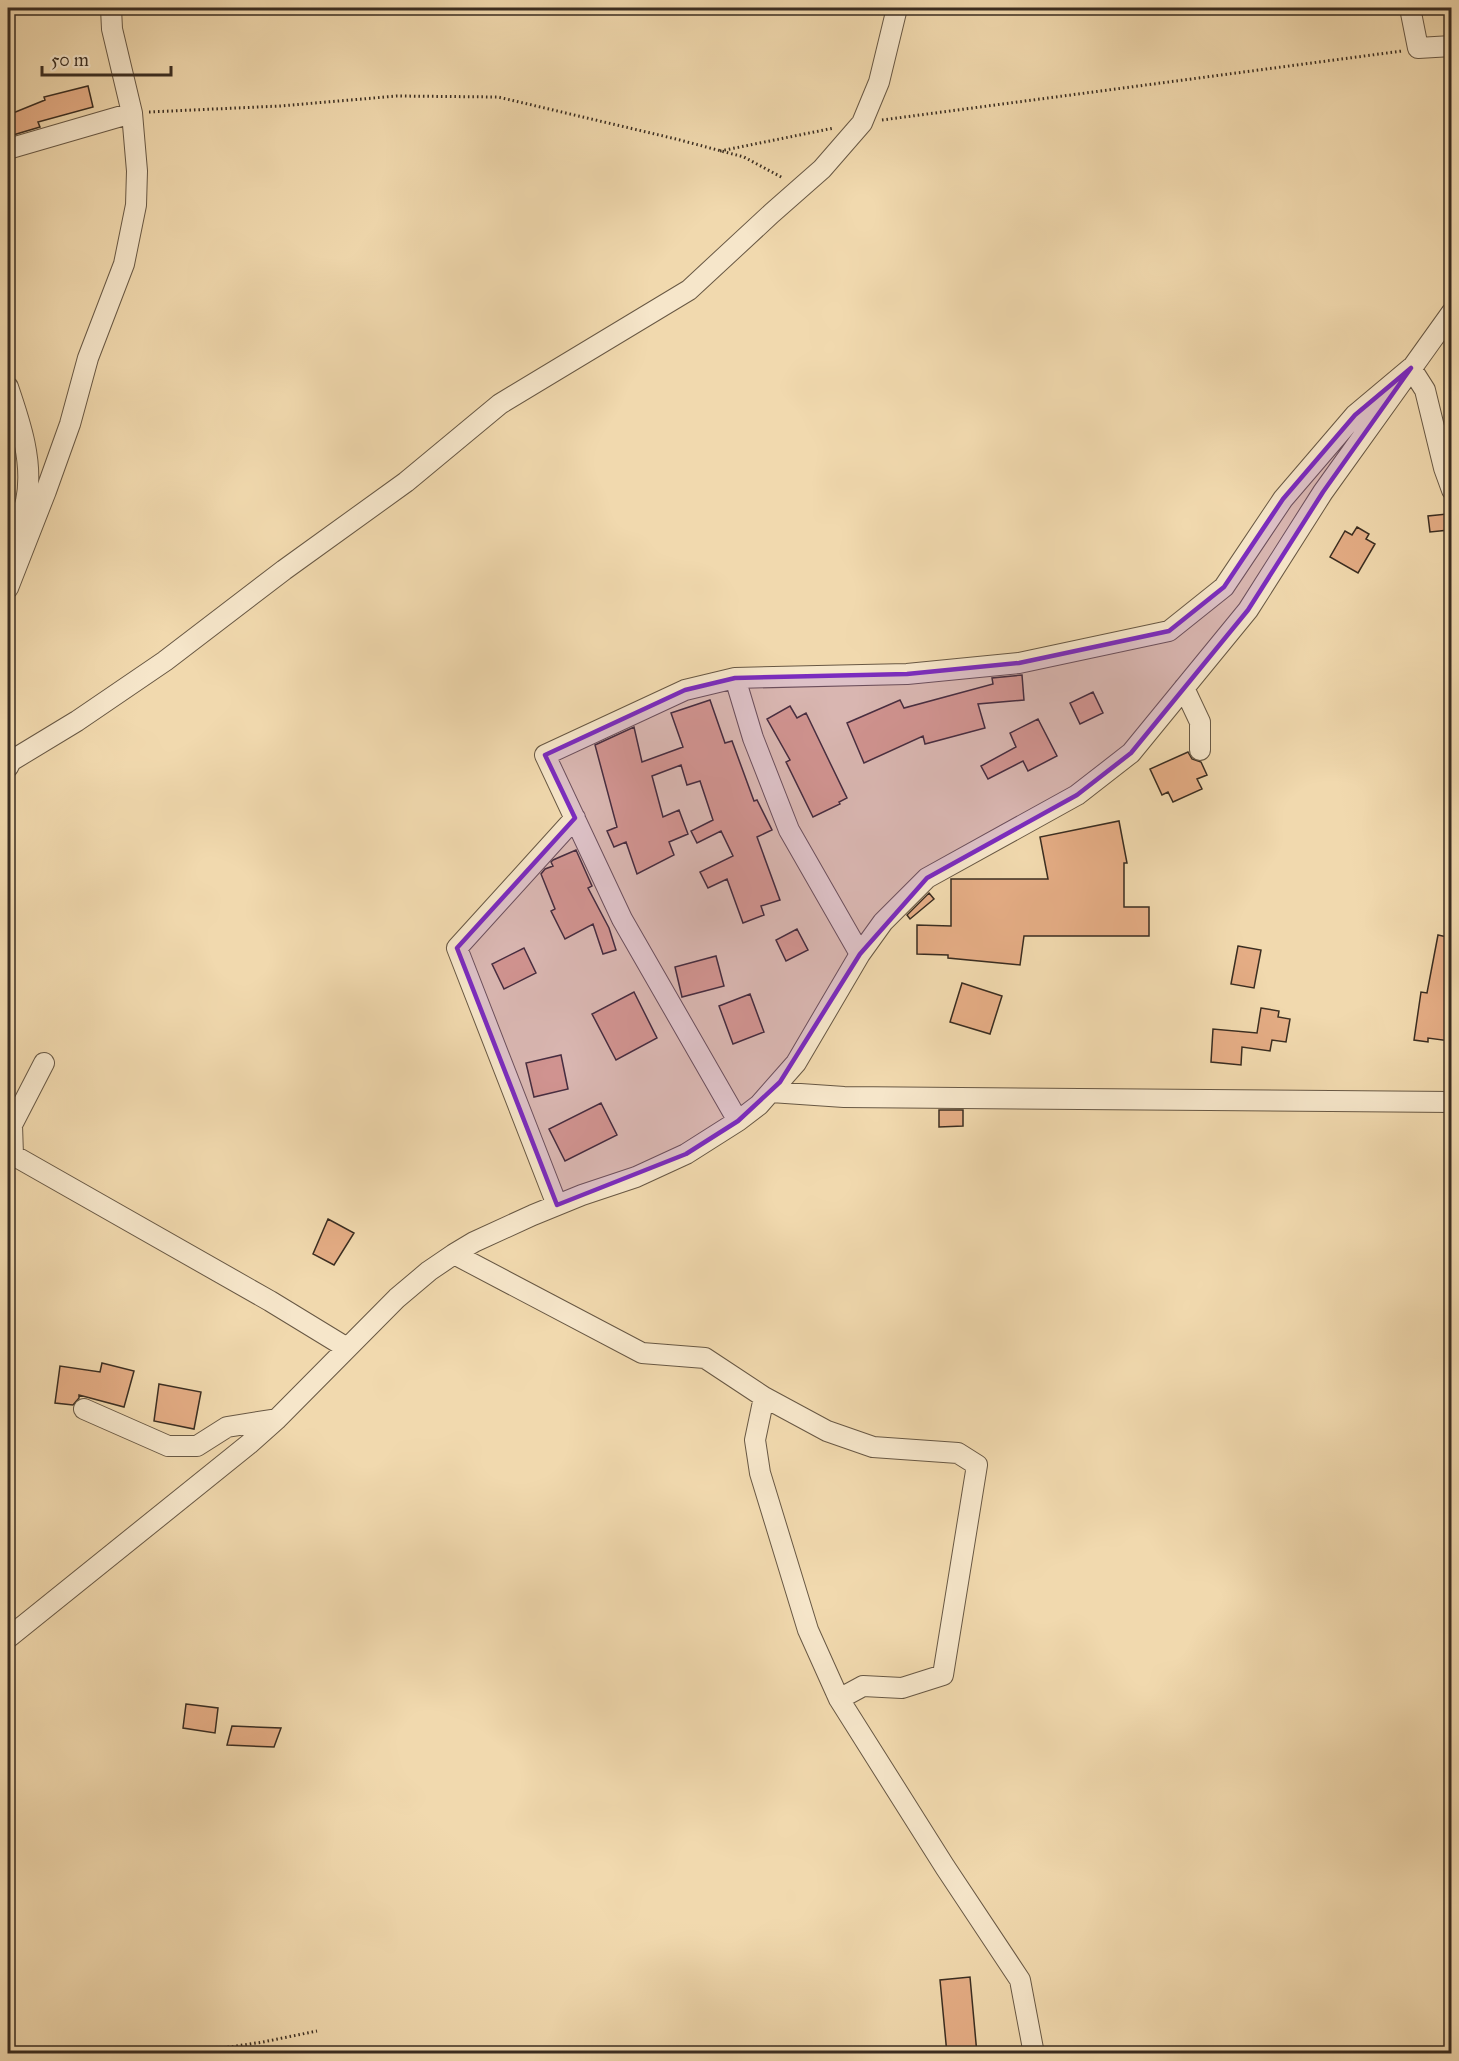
<svg xmlns="http://www.w3.org/2000/svg" width="1459" height="2061" viewBox="0 0 1459 2061" font-family="'IM FELL Great Primer',serif">
<style>
.building{fill:#e5ad85;stroke:#3a2d21;stroke-width:1.5}
.lines{fill:none;stroke-linecap:round;stroke-linejoin:round}
.minor-casing{stroke:#685844;stroke-width:22}
.path{stroke:#3a2d21;stroke-width:3;stroke-dasharray:1.5 3;stroke-linecap:butt}
.minor{stroke:#f6e6ca;stroke-width:20}
.marked{fill:#7b2cbf;fill-opacity:0.2;stroke:#7b2cbf;stroke-width:4.5;stroke-linejoin:round}
</style>
<rect width="100%" height="100%" fill="#f1d9ae"/>
<filter id="stains"><feTurbulence type="fractalNoise" baseFrequency=".00333" numOctaves="4"/><feColorMatrix values="0 0 0 0 .2 0 0 0 0 .09 0 0 0 0 .02 0 0 0 .5 -.17"/></filter>
<radialGradient id="worn" r=".72"><stop offset=".6" stop-color="#630" stop-opacity="0"/><stop offset="1" stop-color="#630" stop-opacity=".3"/></radialGradient>
<path class="building" d="M88,86l5,21 -55,15 2,5 -27,8 -5,-13v-7l37,-15 -1,-3z
M1447,514l2,16 -19,2 -2,-16z
M1357,527l12,7 -3,5 9,5 -17,29 -28,-16 15,-26 7,4z
M1022,675l2,25 -46,4 7,24 -60,16 -2,-8 -59,27 -17,-40 53,-23 4,8 89,-24 -1,-6z
M1093,692l10,21 -23,11 -10,-21z
M710,700l15,43 7,-2 22,60 3,-1 15,30 -15,7 23,63 -19,6 3,9 -21,8 -16,-44 -19,9 -8,-16 33,-16 -12,-25 -24,12 -6,-12 22,-11 -13,-39 -13,4 -6,-20 -29,11 11,41 16,-7 9,24 -19,8 5,13 -37,19 -11,-32 -12,5 -7,-16 10,-4 -22,-82 39,-18 8,35 41,-15 -12,-34z
M790,706l7,12 9,-5 41,85 -8,4 1,2 -27,13 -27,-55 4,-2 -23,-41z
M1038,719l19,37 -29,15 -5,-10 -35,18 -7,-13 35,-19 -6,-14z
M1188,752l4,7 9,3 6,13 -10,4 5,10 -29,13 -5,-10 -6,3 -12,-26z
M1119,821l8,42h-3v44h25v29h-125l-4,29 -72,-7v-3l-31,-1v-29l34,1v-47h97l-8,-42z
M576,850l16,36 -4,2 21,40 7,22 -13,4 -10,-30 -28,15 -14,-28 4,-2 -14,-35 4,-5 8,-3 -2,-4 2,-2z
M929,893l5,6 -24,20 -3,-4z
M797,929l11,21 -22,11 -10,-21z
M1438,935l14,3 -2,103 -22,-3v4l-14,-2 7,-48 6,1z
M1238,946l23,4 -7,38 -23,-4z
M524,948l12,25 -32,16 -12,-25z
M716,956l8,30 -42,11 -7,-30z
M962,983l40,13 -12,38 -40,-12z
M634,992l23,46 -41,22 -24,-46z
M750,994l14,38 -31,12 -14,-38z
M1261,1008l18,3 -1,6 12,2 -4,23 -14,-2 -2,11 -28,-4 -1,18 -30,-3 2,-33 44,4z
M561,1055l7,34 -34,8 -8,-34z
M601,1103l16,32 -52,26 -16,-32z
M939,1110h24v16l-24,1z
M328,1219l26,14 -20,32 -21,-11z
M102,1363l32,8 -10,36 -45,-12v3l-6,7 -18,-2 5,-37 40,6z
M159,1384l42,8 -7,37 -40,-8z
M186,1704l32,4 -3,25 -32,-5z
M232,1726l49,2 -7,19 -47,-2z
M970,1977l7,77h-30l-7,-74z"/>
<g class="lines">
<g class="minor-casing">
<path id="minor" d="M1410,8l8,40 34,-2
M8,149l124,-36
M8,387c12,35 26,76 18,114 -3,14 -13,29 -18,43
M8,588l38,-97 24,-67 18,-66 36,-94 12,-59 1,-34 -5,-58 -20,-84 -1,-21
M735,678l18,60 36,92 71,124
M1184,688l16,34v28
M8,767l3,-6 66,-40 88,-60 119,-91 122,-88 94,-78 189,-114 83,-77 50,-44 40,-46 17,-41 18,-74
M44,1063l-32,62 1,30 257,146 77,47
M771,1092l73,5 608,5
M738,1121l-116,-202 -77,-164 140,-65 50,-12 172,-4 112,-11 150,-32 55,-44 59,-88 72,-84 56,-47 14,22 19,78 8,22
M557,1205l-100,-257 118,-130
M454,1254l188,99 63,5 59,39 -9,43 5,33 48,157 31,69 106,168 75,113 14,74
M764,1397l63,34 46,16 85,6 19,12 -34,210 -41,13 -39,-2 -24,13
M84,1409l84,37h29l30,-19 50,-8
M8,1638l241,-194 28,-25 120,-121 32,-27 25,-17 20,-12 59,-27 49,-20 54,-18 50,-23 52,-33 21,-16 37,-42 64,-109 23,-32 44,-44 150,-83 54,-42 117,-143 75,-118 129,-180"/>
</g>
<path class="path" d="M149,112l131,-6 117,-10 101,1 178,42 68,18 39,21
M882,120l520,-69
M720,151l114,-23
M183,2054l80,-12 54,-11"/>
<use href="#minor" class="minor"/>
</g>
<path class="marked" d="M1411,368l-88,124 -75,118 -117,143 -54,42 -150,83 -67,76 -80,128 -42,39 -52,33 -129,51 -100,-257 118,-130 -30,-63 140,-65 50,-12 172,-4 112,-11 150,-32 55,-44 59,-88 72,-84z"/>
<rect width="1459" height="2061" fill="none" stroke="#f1d9ae" stroke-width="30"/>
<rect x="9" y="9" width="1441" height="2043" fill="none" stroke="#3a2d21" stroke-width="3"/>
<rect x="15" y="15" width="1429" height="2031" fill="none" stroke="#3a2d21" stroke-width="1.5"/>
<path d="M42 66v9h129v-9" fill="none" stroke="#3a2d21" stroke-width="3"/>
<text x="51" y="66" font-size="18" fill="#3a2d21" stroke="#f6e6ca" stroke-width="4.5" paint-order="stroke">50 m</text>
<rect width="100%" height="100%" filter="url(#stains)"/>
<rect width="100%" height="100%" fill="url(#worn)"/>
</svg>
